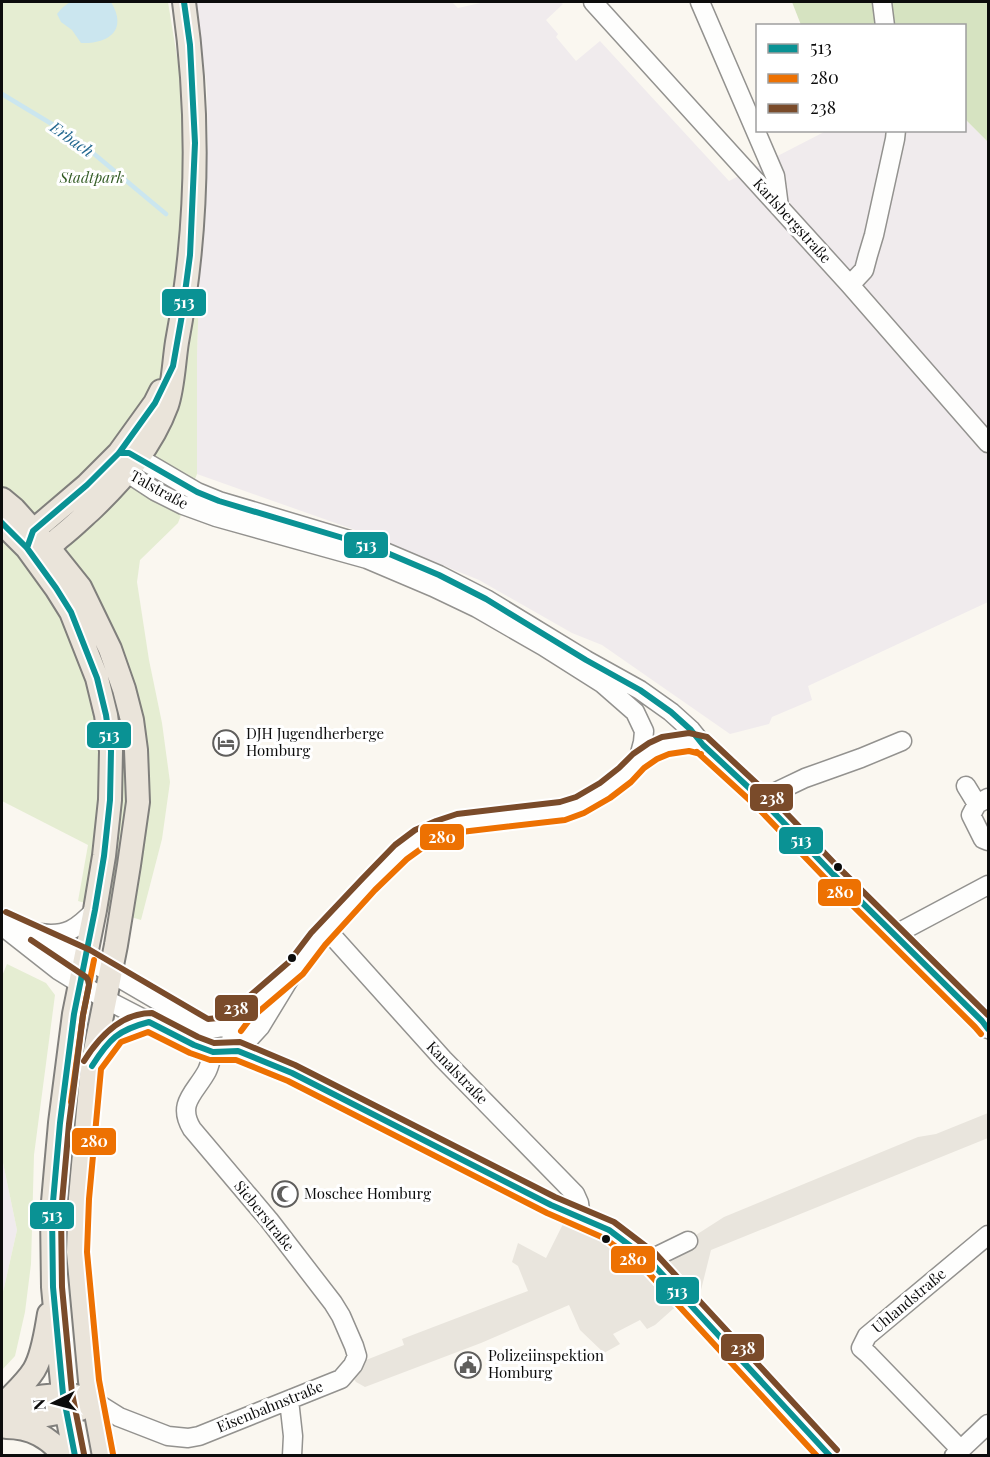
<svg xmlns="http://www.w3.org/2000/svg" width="990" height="1457" viewBox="0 0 990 1457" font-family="'Playfair Display',serif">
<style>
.industrial{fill:#f0ebed}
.green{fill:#e5edd2}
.forest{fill:#d6e3c1}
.plaza{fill:#e9e5dd}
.water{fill:#cbe6ef}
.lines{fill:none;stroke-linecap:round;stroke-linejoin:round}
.stream{stroke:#cbe6ef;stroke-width:4.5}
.minor-casing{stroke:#93928f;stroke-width:21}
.major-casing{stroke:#807f7c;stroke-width:26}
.minor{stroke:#fefefd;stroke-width:18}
.major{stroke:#eae4da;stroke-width:22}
.bus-1-casing{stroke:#fff;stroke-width:10}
.bus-2-casing{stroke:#fff;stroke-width:10}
.bus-3-casing{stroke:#fff;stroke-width:10}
.bus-1{stroke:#0a9294;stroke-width:6}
.bus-2{stroke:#ed7102;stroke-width:6}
.bus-3{stroke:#7a4b2a;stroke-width:6}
.bus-dot{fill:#0c0c0c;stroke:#fff;stroke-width:2}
.labels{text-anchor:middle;stroke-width:6;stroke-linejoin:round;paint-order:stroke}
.park-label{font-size:15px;font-style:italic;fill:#335c24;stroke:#fff}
.street-label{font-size:15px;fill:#0c0c0c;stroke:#fff}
.poi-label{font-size:15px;fill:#0c0c0c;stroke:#fff;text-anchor:start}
.water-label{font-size:16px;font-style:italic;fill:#236890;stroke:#fff}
.line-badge{stroke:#fff;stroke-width:2}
.badge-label{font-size:16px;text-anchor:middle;font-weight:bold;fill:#fff}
</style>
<rect width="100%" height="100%" fill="#faf7f0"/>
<path class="industrial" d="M195,2h257l6,6 27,-6h75l3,2 -17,16 12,14 -2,3 20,24 24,-20 129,140 97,-50 138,-1 1,-11 23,23v460l-180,84 4,14 -40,17 -3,7 -39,10 -128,-89 -30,-12 -93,-53 -121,-49 -161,-57v-119l3,-94 8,-116 -1,-58z
M2,1158l15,72 -13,58 -2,6z"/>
<path class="green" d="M2,2h166l13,79 3,66 -5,101 21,13 -3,94v119l-19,49 -38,37 -3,22 12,78 13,63 8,59 -8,57 -21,81 -63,-19 10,-56 -86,-44z
M7,964l39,19 9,12 -21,160 -3,109 -6,48 -10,44 -13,14v-76l2,-6 13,-58 -15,-72v-182z"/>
<path class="forest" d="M792,2h196v140l-23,-23 -1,-93 -163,-1z"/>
<path class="plaza" d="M988,1113v25l-277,112 -12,48 -26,11 -18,16 -8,4 -7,-9 -27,14 7,10 -16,9 -24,-23 -11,-25 -88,38 -116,44 -9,-5 -5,-7 10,-13 43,-17 -2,-6 126,-48 -10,-25 -6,-4 6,-19 28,15 20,-40 37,18 43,31 78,-50 194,-80 18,-3z"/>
<path class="water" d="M70,2h41c17,28 -2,42 -30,41l-9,-13 -11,-8 -4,-8 5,-6z"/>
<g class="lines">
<path class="stream" d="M2,94l73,44 91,76"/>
<g class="minor-casing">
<path id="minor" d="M593,2l257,283 138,158
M700,2l75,174 4,31
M882,2l3,24
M850,285l14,-15 4,-15 6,-20 21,-96 1,-9
M638,761l5,-19 1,-11 -9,-19 -32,-28 -60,-38 -66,-38 -44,-21 -66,-28 -151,-42 -33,-12 -28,-14 -29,-19 -4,-8 -3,-11h10l10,5 58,34 22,9 154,46 66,28 47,24 100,61 54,30 31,22 20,18 12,15 58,54 70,73 151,149 6,8
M966,786l11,18
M988,798l-11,6 -6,11 12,24 5,2
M761,799l44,-21 56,-20 41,-17
M3,921l27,11 55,26 120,70 7,1 22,-4
M2,926l56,44 47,29 89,46 19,7 25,-1 54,22 259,132 58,25 40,30 69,76 112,120
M327,930l116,129 132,135 4,9 2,15
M39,933c27,4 38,-4 56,-23
M894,935l94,-50
M238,1051l22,-24 36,-59 22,-29 83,-87 19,-14 19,-9 20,-6 103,-12 18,-6 25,-15 20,-15 13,-14 15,-10 13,-6 23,-3 14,3
M238,1051l-7,-10 3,-16 10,-12 40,-34
M94,1062c7,-9 14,-20 23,-27 9,-7 21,-10 32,-13
M649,1260l39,-19
M289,1400l4,36 -1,20
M95,1402l24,15 49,19 20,2 11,-2 142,-57 12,-14 4,-9 -3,-10 -13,-30 -8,-13 -64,-83 -77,-91c-16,-26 4,-37 15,-58 3,-6 4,-13 6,-19
M961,1450l-93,-96 -7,-6 6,-12 121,-101
M954,1456l34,-32"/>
</g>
<g class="major-casing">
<path id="major" d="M2,499l12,10 34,38 32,40 30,62 14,40 8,31 4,30 2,52 -9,63 -13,80 -24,121 -12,132 -2,54 12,129 14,75
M2,523l25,25 29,40 15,24 26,66 9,37 5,36 -1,49 -6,56 -9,54 -21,104 -14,109 -8,90 1,74 8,86 2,21 12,62
M29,544l4,-13 54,-46 32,-32 36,-50 6,-12
M35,549c4,-1 9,0 13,-2 4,-2 8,-6 11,-9 12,-9 23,-20 34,-30 31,-30 59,-62 74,-103 6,-17 7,-44 10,-63 21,-112 23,-227 7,-340
M2,1406c10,-11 24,-23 32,-36 9,-15 12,-39 15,-56
M2,1406c24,-6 49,-14 74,-10
M2,1423l78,-14
M6,1427c25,0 43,10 58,29"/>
</g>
<use href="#minor" class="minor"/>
<use href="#major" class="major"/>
<g class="bus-1-casing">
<path id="bus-1" d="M119,453h10l68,39 22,9 154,46 66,28 47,24 100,61 54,30 31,22 20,18 12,15 58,54 70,73 151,149 6,8
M2,523l25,25 29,40 15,24 26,66 9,37 5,36 -1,49 -6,56 -9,54 -21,104 -14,109 -8,90 1,74 8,86 2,21 12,62
M27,548l6,-17 54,-46 32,-32 36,-50 18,-37 9,-51 8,-60 5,-112 -5,-98 -6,-43
M92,1066c17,-27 26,-36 57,-44l45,23 19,7 25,-1 54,22 259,132 58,25 40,30 181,196"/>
</g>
<g class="bus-2-casing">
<path id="bus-2" d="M697,752l58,53 70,73 150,149 6,7
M241,1031l9,-12 53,-45 22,-29 50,-55 32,-31 18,-13 17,-9 19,-5 104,-12 19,-7 26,-15 21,-16 13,-14 13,-9 12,-5 20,-3 12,3
M71,1102l12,-87 11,-55
M113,1454l-14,-74 -12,-128 2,-53 12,-130 20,-27 27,-10 42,21 20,7h26l52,21 259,132 57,25 39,29 174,189"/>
</g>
<g class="bus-3-casing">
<path id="bus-3" d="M6,912l84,38 118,69 21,-2 9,-11 51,-44 22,-29 52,-55 32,-33 20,-15 21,-9 21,-7 103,-12 16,-5 24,-14 19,-15 14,-14 16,-11 13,-6 27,-4 18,4 60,56 70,73 151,149
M31,940l55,37 2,3 1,5 -6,30 -14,109 -8,89 1,74 8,85 2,21 12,61
M84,1061c15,-24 37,-48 68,-48l46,24 16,6 26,-1 55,23 260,132 59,25 42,32 181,196"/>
</g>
<use href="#bus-1" class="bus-1"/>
<use href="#bus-2" class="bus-2"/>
<use href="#bus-3" class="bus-3"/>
</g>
<defs>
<g id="hotel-ring" transform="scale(1.35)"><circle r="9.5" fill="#fff" stroke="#5f5e5c" stroke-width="1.5"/><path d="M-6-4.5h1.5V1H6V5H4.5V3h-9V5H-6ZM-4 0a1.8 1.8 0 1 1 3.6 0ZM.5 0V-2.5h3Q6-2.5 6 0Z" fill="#5f5e5c"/></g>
<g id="mosque-ring" transform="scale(1.35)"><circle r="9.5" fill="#fff" stroke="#5f5e5c" stroke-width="1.5"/><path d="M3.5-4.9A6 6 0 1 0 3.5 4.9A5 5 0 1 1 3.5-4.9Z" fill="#5f5e5c"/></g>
<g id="civic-ring" transform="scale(1.35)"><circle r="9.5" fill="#fff" stroke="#5f5e5c" stroke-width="1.5"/><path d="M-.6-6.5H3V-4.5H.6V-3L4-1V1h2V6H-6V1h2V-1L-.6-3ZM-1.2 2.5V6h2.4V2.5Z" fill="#5f5e5c"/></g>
</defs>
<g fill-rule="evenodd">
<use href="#hotel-ring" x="226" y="743"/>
<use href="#mosque-ring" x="285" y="1194"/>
<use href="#civic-ring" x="468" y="1365"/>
</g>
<g class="bus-dot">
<circle cx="838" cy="867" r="5"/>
<circle cx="292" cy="958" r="5"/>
<circle cx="606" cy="1239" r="5"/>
</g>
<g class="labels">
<g class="park-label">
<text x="92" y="183">Stadtpark</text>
</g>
<g class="street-label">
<text transform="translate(792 221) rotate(48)" y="5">Karlsbergstraße</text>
<text transform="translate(159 490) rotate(29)" y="5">Talstraße</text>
<text transform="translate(457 1073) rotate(46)" y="5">Kanalstraße</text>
<text transform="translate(264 1216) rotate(51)" y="5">Sieberstraße</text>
<text transform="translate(909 1301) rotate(-40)" y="5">Uhlandstraße</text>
<text transform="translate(270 1407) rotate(-22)" y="5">Eisenbahnstraße</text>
</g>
<g class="poi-label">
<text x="246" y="739">DJH Jugendherberge<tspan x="246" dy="17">Homburg</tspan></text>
<text x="304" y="1199">Moschee Homburg</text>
<text x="488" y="1361">Polizeiinspektion<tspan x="488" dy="17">Homburg</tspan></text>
</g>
<g class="water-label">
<text transform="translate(72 139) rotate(35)" y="6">Erbach</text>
</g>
</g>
<g class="line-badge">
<rect x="161" y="288" width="46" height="29" rx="6" fill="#0a9294"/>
<rect x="343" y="531" width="46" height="28" rx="6" fill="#0a9294"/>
<rect x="86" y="721" width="46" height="28" rx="6" fill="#0a9294"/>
<rect x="749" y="783" width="45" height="29" rx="6" fill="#7a4b2a"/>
<rect x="419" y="823" width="46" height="28" rx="6" fill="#ed7102"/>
<rect x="778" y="826" width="46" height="29" rx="6" fill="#0a9294"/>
<rect x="817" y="878" width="45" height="29" rx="6" fill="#ed7102"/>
<rect x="214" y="994" width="45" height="28" rx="6" fill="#7a4b2a"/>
<rect x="71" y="1127" width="46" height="29" rx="6" fill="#ed7102"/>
<rect x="29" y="1201" width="46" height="29" rx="6" fill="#0a9294"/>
<rect x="610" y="1245" width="46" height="29" rx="6" fill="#ed7102"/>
<rect x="655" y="1276" width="45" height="29" rx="6" fill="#0a9294"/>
<rect x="720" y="1333" width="45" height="29" rx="6" fill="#7a4b2a"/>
</g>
<g class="badge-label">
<text x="184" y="308">513</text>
<text x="366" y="551">513</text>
<text x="109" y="741">513</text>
<text x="772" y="804">238</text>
<text x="442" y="843">280</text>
<text x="801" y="846">513</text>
<text x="840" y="898">280</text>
<text x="236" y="1014">238</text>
<text x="94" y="1147">280</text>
<text x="52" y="1221">513</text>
<text x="633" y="1265">280</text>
<text x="677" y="1297">513</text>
<text x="743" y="1354">238</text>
</g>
<rect width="990" height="1457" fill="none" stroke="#0c0c0c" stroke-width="6"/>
<rect x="756" y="24" width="210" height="108" fill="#ffffff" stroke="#9e9e9e" stroke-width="1.5"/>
<rect x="768" y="44" width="30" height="9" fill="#0a9294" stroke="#9e9e9e" stroke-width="1.5"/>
<text x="810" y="54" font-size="18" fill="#0c0c0c">513</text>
<rect x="768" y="74" width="30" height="9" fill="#ed7102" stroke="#9e9e9e" stroke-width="1.5"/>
<text x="810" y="84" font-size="18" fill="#0c0c0c">280</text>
<rect x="768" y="104" width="30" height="9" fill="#7a4b2a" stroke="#9e9e9e" stroke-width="1.5"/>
<text x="810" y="114" font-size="18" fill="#0c0c0c">238</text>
<g transform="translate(54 1403) rotate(264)" stroke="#ffffff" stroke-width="4.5" paint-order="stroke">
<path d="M0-4.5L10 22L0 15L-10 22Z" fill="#0c0c0c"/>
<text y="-9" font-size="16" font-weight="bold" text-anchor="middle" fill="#0c0c0c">N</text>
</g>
</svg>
